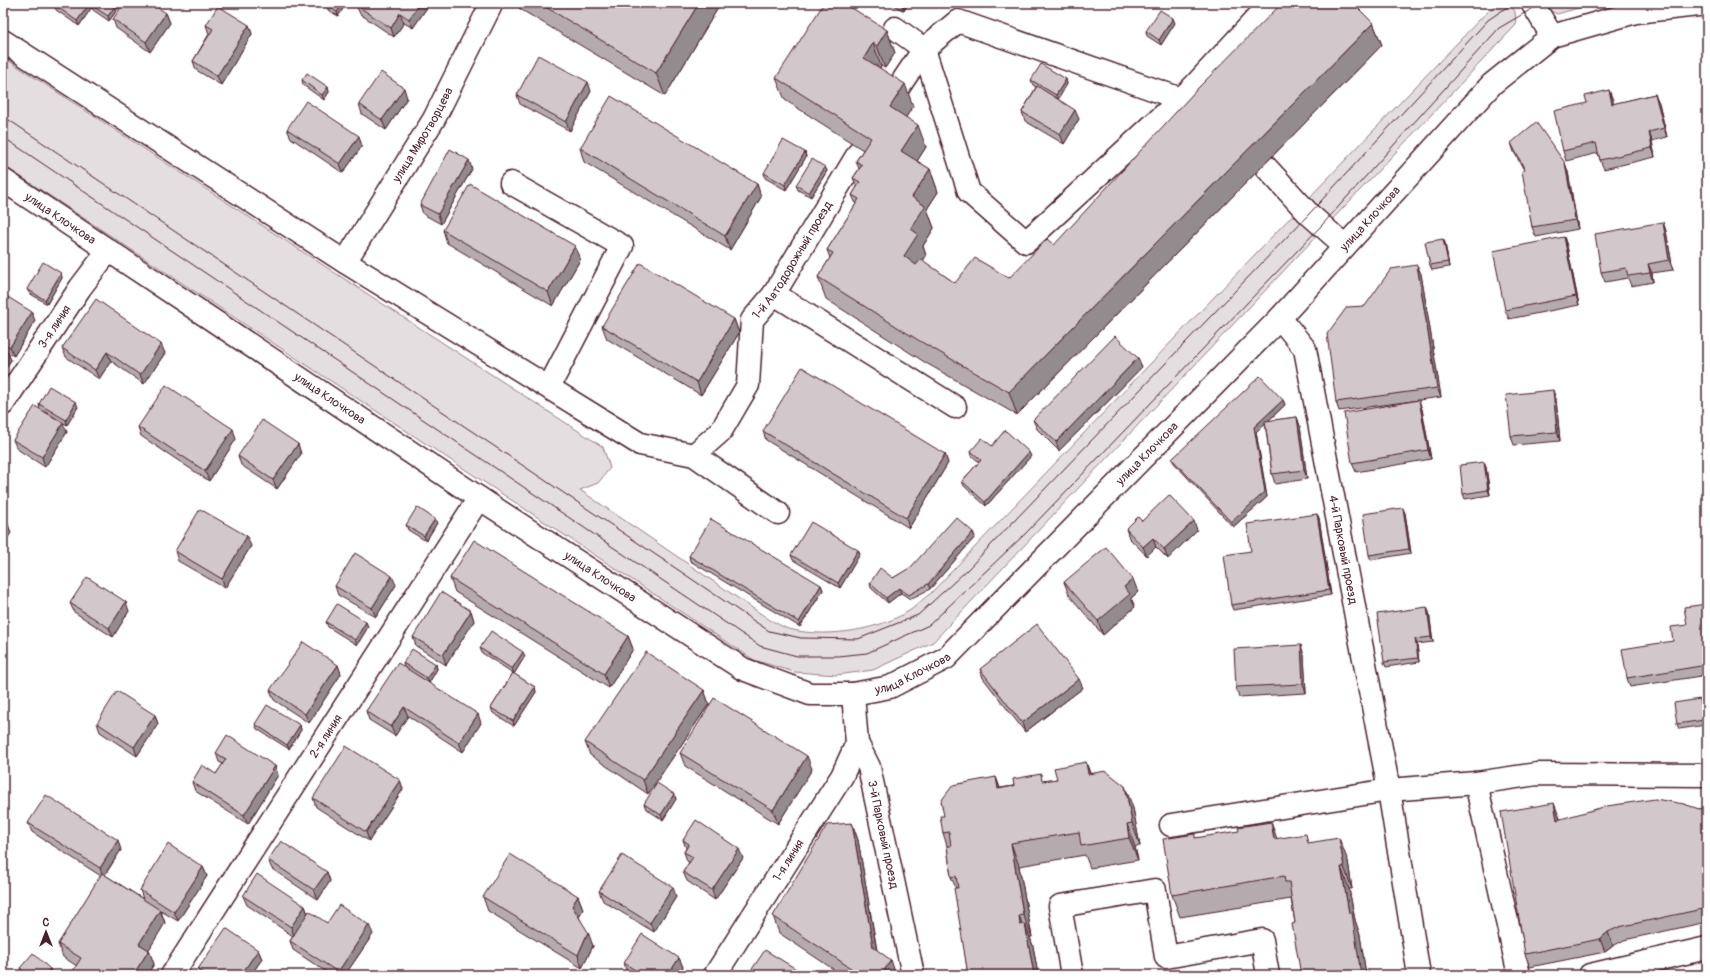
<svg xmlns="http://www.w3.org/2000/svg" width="1710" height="978" viewBox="0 0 1710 978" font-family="Pangolin,sans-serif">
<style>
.green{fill:#e5dee0;stroke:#987e86}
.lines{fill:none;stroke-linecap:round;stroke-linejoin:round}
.minor-casing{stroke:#4a1f2b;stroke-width:25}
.minor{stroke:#fff;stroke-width:22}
.tram{stroke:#4a1f2b;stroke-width:1}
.wall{fill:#b5abaf;stroke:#4a1f2b}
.shaded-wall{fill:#938b8e;stroke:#4a1f2b}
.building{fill:#d2c7cb;stroke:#4a1f2b}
.labels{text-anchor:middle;stroke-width:3.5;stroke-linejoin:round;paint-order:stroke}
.street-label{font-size:12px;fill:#4a1f2b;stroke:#fff}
</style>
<rect width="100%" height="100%" fill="#fff"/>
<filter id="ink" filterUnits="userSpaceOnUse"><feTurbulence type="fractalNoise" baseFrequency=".025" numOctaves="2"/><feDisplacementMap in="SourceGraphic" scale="8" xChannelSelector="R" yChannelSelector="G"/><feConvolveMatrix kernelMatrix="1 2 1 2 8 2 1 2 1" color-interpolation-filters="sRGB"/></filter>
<g filter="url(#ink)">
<path class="green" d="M1498,3h10l7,8 1,14 -583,617 -60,28 -36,5 -43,-3 -40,-12 -751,-495v-108l600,390 7,21 -12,15 -18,7 190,130c7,3 15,9 23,10 35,8 89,0 119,-21 6,-5 12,-11 19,-16l552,-577z
M1545,3h51l-39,11 -10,-5z"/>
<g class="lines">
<g class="minor-casing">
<g id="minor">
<path d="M1532,3l20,33"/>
<path d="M3,41l342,221 295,182 54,11 84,58"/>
<path d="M894,94l30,-45 -29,-21"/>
<path d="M1207,109l-26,-10 -223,-78 -34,28 45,143 57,50 155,-143 14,-14 76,-82"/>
<path d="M1264,165l45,49 36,32"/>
<path id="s1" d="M3,180l476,318 264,171 67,25h43l37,-7 56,-29 334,-340 212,-234 60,-48 84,-24 71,-8"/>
<path d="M511,183l111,63 -73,141"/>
<path id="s2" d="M345,262l89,-143 58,-116"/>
<path d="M774,294l181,113"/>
<path id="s3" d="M1280,318l25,31 84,441 87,-7 61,-9 170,1"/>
<path id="s4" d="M3,404l77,-116 28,-37"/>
<path id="s5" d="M694,455l27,-24 27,-46 4,-65 22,-26 87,-145"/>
<path id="s6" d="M853,694l4,49 12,24 44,208"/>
<path d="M1476,783l43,192"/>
<path d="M1171,825l218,-35 30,185"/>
<path id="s7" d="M172,975l307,-477"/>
<path id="s8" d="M715,975l127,-199 15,-33"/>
<path d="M1072,975l-12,-69 95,-16 11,67 96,-17 6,35"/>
<path d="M1590,975l117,-27"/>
</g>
</g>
<use href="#minor" class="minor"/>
<path class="tram" d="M3,116l766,515 32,7 57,1 60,-24 49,-45 342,-356 179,-194 25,-17
M3,137l757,509 37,10h41l29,-3 62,-28 96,-91 297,-309 177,-197 36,-21 11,-4"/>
</g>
<path class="wall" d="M122,3l-13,18 -16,-11 -1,-3 -13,19 -23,-16 -1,-5z
M347,3l-9,13 -10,-6 -1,-5z
M430,3l-17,25 -9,-5 -10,14 -34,-23 -4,-9z
M518,3h203l-56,93 -145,-87z
M890,3h18l-4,8z
M166,13l4,10 -20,29 -34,-24 -3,-9z
M1175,23l-14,22 -14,-9 -1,-5z
M1373,23l9,22 -365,370 -91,-52 -100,-64 -8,-22 12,-19 -3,-8 29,-46 -4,-9 5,-8 -4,-9 6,-9 -3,-8 7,-11 -78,-50 -9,-22 111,-48 8,23 -10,15 -4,-2 -1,2 33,38 -7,11 20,30 -9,14 13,8 8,23 -11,17 7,19 -11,18 3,10 -3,5 32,22 54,-5z
M206,25h43l3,9 -31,51 -25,-15 -3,-9 16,-27z
M1066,79l1,5 -9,15 21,20 -15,25 -39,-23 -3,-9 14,-25 -3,-2 -2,-5z
M302,80l26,7 1,5 -5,8 -21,-15z
M1609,90l4,14 42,-10 4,9 8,34 -15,4 3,16 -51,12 -4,-9 -2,-7 -32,8 -3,-10 24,-48z
M591,91l-21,40 -50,-27 -3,-9z
M407,98l-21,32 -24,-16 -3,-10z
M287,129l75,17 -19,27 -52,-35z
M1511,143l54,20 3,9 10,57 -42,8 -4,-10 -8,-57 -10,-18z
M580,148l177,36 4,13 -31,53 -146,-88z
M805,152l1,5 -20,33 -21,-12 -1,-5z
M825,167l2,4 -16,26 -13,-7 -2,-5z
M472,169l-31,55 -18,-10 -3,-9z
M1663,222l3,9 7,39 -21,3 1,9 -22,4 -3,-8 -23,4 -4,-10z
M443,230l137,30 -27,46 -106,-63z
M1564,237l3,9 12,59 -70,14 -4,-9z
M1443,239l2,4 4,24 -17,3 -2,-5z
M1417,265l4,9 20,123 -102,14 -3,-9 29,-96z
M61,273l1,5 -15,26 -18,-11 -2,-4z
M3,294l32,27 -21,35 -6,-3 3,7 -8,13z
M734,319l5,14 -38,62 -94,-56 -5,-13z
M62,348l103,5 -21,31 -33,-23 -12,18 -33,-22z
M1138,358l4,9 -83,84 -22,-22 -4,-9z
M1556,399l4,42 -46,4 -3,-9z
M1283,400l2,5 -17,16 29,-4 3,9 7,53 -32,5 -3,-10 -7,-51 -9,9 11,65 -34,30 -59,-64 -2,-4z
M39,404l39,3 -11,18 -21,-13 21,20 -22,35 -28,-18 -4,-9 27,-31z
M1422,409l9,50 -75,13 -4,-9z
M138,427l98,12 -27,42 -68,-45z
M763,431l182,23 3,9 -39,65 -143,-88z
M298,444l3,10 -24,35 -36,-24 -3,-9z
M992,446l39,10 -45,50 -22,-20 -2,-5 17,-19 -7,-6 -1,-5z
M1486,467l4,28 -25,4 -2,-5z
M1405,513l6,40 -40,7 -2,-5z
M1317,514l2,4 12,77 -98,15 -2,-5 20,-54z
M435,519l2,4 -11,18 -18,-11 -2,-5z
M1126,529l71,1 -29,29 -12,-12 -9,9 -18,-18z
M973,532l2,5 -45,52 -20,10 -9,-6 -13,10 -17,-15 -1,-5 23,-5z
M251,546l-26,42 -47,-27 -3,-10z
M860,554l-20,34 -47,-28 -2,-5z
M689,556l132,29 2,5 -23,37 -110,-66z
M450,578l178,58 5,13 -24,39 -154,-96z
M1064,582l74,10 -7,6 4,9 -32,28 -34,-40z
M396,585l-20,32 -38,-22 -3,-9z
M70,603l59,8 -16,26 -39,-25z
M1707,604v71l-77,12 -3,-9 46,-37 14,-16z
M471,611l3,10 -28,44 -30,-19 -3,-9z
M1429,612l4,30 -16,2 2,18 -33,5 -2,-5z
M326,622h40l2,5 -11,18 -29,-18z
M480,648l45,8 -11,18 21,13 1,5 -22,34 -21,-13 -2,-5 22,-35 -31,-20z
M1304,655l2,38 -67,4 -3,-10z
M403,663l33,1 1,5 -8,14 52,40 -18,29 -55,-36 -13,20 -26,-16 -3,-9 38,-44z
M338,665l3,9 -32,49 -35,-23 -4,-10z
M980,669l103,19 -58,44 -42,-54z
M704,690l5,14 -61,90 -58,-39 -5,-13z
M1702,703l4,22 -27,4 -2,-5z
M155,715l3,9 -21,32 -37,-24 -3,-9z
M255,724l45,1 1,5 -12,19 -32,-20z
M216,753l59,13 3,9 -30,49 -53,-33 -3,-9 24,-8 7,-10 -4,-2z
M680,753l132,16 -34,55 -93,-58z
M1086,762l4,11 43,35 7,38 -5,1 3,13 -48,8 -5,-13 -66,11 13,71h-2l3,9 5,29h-70l-12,-87 -5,-11 -4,-31 -4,-13 1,-17 52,-39 4,11 44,-7 13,-2z
M400,780l3,9 -34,52 -53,-34 -3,-9z
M674,794l2,5 -13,21 -17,-11 -2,-5z
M1707,807v115l-83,18 -11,6 -8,6 -75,15 -5,-13 34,-138 1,3 139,-10z
M28,823l93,27 -16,25 38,24 -3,-9 63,-23 4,9 -29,45 -17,-10 4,12 -17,27 6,14 -7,11h-75l-1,-1 6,-8 -14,-9 -5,-13 43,-68 -69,-44z
M852,823l6,17 19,110 19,25h-54l-63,-42 -6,-17z
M1196,838l81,1 32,4 39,18 4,28h-3l6,31 5,15 6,40h-65l-6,-52 -4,-24 -111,18 -8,-22z
M683,840l60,18 -28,42 -28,-19 -4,-9 6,-10 -2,-1 -3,-9 2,-4z
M268,860l59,12 3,9 -12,19 -46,-31z
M599,891l77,6 -22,35 -51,-31z
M243,896l62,10 3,8 19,9 46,11 -28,41h-14l-38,-25 -3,-9 3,-5 -46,-31z
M578,896l5,13 -4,8 14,29 -11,22 -94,-57 -5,-14z
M258,950l4,9 -11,16h-51l-2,-6z
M679,958l4,9 -5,8h-47l-4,-2 -3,-10z
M20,968l30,1 2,5 -2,1h-25l-3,-2z"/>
<path class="shaded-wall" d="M90,3h5l-4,2 1,2 -13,19 -2,-5z
M117,3h5l-13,18 -1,-5z
M343,3h4l-9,13 -1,-4z
M420,3h10l-17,25 -4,-9z
M699,3h22l-56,93 -9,-23z
M901,3h7l-4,8z
M166,13l4,10 -20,29 -4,-10z
M400,13l4,10 -10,14 -3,-9z
M1173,18l2,5 -14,22 -2,-5z
M1373,23l9,22 -365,370 -8,-23z
M249,25l3,9 -31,51 -4,-9z
M887,30l8,23 -10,15 -8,-22z
M873,43l8,23 -9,14 -8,-22z
M1066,79l1,5 -9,16 -2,-5z
M588,82l3,9 -21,40 -4,-9z
M905,84l8,22 -15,24 -8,-23z
M328,87l1,5 -5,8 -2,-5z
M404,88l3,10 -21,32 -4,-10z
M1609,90l4,10 2,13 -3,-9z
M1655,94l4,9 8,34 -3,-9z
M1075,110l4,9 -15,25 -4,-10z
M918,125l8,22 -17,27 -8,-23z
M1649,132l3,9 3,16 -3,-9z
M359,136l3,10 -19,27 -3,-9z
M805,152l1,5 -20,33 -1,-5z
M469,160l3,9 -31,55 -3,-10z
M1565,163l3,9 10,57 -3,-9z
M825,167l2,4 -16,26 -2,-4z
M930,169l8,23 -11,17 7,19 -11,18 3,10 -14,23 -8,-23 7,-27 1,-32z
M757,184l4,13 -31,53 -5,-14z
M1663,222l3,9 7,39 -4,-10z
M1564,237l3,9 12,59 -3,-9z
M1443,239l2,4 4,24 -1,-5z
M575,246l5,14 -27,46 -5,-14z
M1648,264l4,9 1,9 -3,-9z
M1417,265l4,9 20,123 -4,-9z
M61,273l1,5 -15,26 -2,-4z
M32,312l3,9 -21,35 -4,-9z
M734,319l5,14 -38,62 -4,-13z
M161,344l4,9 -21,31 -4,-9z
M7,351l4,9 -8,13v-15z
M107,352l4,9 -12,18 -4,-9z
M1138,358l4,9 -83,84 -3,-9z
M1553,390l3,9 4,42 -3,-9z
M1283,400l2,5 -29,27 11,65 -34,30 -2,-5 23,-95z
M1419,400l3,9 9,50 -3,-9z
M76,402l2,5 -11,18 -1,-5z
M1297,417l3,9 7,53 -3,-9z
M63,423l4,9 -22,35 -3,-10z
M233,429l3,10 -27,42 -4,-10z
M298,444l3,10 -24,35 -4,-9z
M1029,452l2,4 -45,50 -1,-4z
M945,454l3,9 -39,65 -3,-10z
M1484,462l2,5 4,28 -2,-5z
M1403,508l2,5 6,40 -2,-4z
M1317,514l2,4 12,77 -2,-5z
M435,519l2,4 -11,18 -2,-5z
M1194,521l3,9 -29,29 -4,-10z
M8,524l3,9 -8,12v-15z
M973,532l2,5 -45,52 -2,-5z
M247,536l4,10 -26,42 -3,-9z
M1153,538l3,9 -9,9 -4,-9z
M858,550l2,4 -20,34 -2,-5z
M392,576l4,9 -20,32 -4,-9z
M1133,579l5,13 -7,6 4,9 -32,28 -5,-14 26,-34z
M821,585l2,5 -23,37 -1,-5z
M899,588l2,5 -13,10 -2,-5z
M126,602l3,9 -16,26 -4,-9z
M1427,607l2,5 4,30 -2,-5z
M471,611l3,10 -28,44 -3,-10z
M366,622l2,5 -11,18 -2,-5z
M628,636l5,13 -24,39 -5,-14z
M1415,639l2,5 2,18 -1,-4z
M1301,645l3,10 2,38 -3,-9z
M523,652l2,4 -11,18 -2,-5z
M436,664l1,5 -8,14 -2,-5z
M338,665l3,9 -32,49 -4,-9z
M1079,679l4,9 -58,44 -3,-9z
M535,687l1,5 -22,34 -1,-5z
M704,690l5,14 -61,90 -5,-14z
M1700,699l2,4 4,22 -2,-5z
M404,707l4,9 -13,20 -4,-9z
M478,714l3,9 -18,29 -4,-9z
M155,715l3,9 -21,32 -3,-9z
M300,725l1,5 -12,19 -2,-4z
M807,756l5,13 -34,55 -5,-14z
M1086,762l8,23 -6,-11z
M275,766l3,9 -30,49 -4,-9z
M996,777l8,23 -6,-11z
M400,780l3,9 -34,52 -3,-9z
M1125,786l8,22 7,38 -8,-23z
M674,794l2,5 -13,21 -2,-5z
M1554,803l5,13 3,18 -5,-14z
M1271,822l8,22 -5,-5z
M852,823l6,17 21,124 -6,-17z
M1127,824l8,23 3,13 -9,-22z
M1339,838l9,23 4,28 -8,-22z
M118,840l3,10 -18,27 -3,-9z
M1011,843l8,23 13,71 -9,-23z
M739,849l4,9 -28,42 -3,-10z
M203,867l4,9 -29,45 -4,-9z
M1341,867l8,22 6,31 5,15 6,40h-5l-12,-62z
M327,872l3,9 -12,19 -4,-10z
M673,887l3,10 -22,35 -4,-9z
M578,896l5,13 -6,10 -5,-13z
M305,906l3,9 -14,21 -3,-9z
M160,910l5,13 -21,35 -5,-14z
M1019,915l8,22 -7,-12z
M1025,924l8,22 5,29h-4z
M369,925l4,9 -28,41h-6l-1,-3z
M588,932l5,14 -11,22 -4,-13z
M1608,932l5,14 -8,6 -5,-13z
M149,950l5,14 -7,11h-14z
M258,950l4,9 -11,16h-10z
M679,958l4,9 -5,8h-10z
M891,960l5,15h-15z
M50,969l2,5 -2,1h-6z"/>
<path class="building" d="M56,3h34l-13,18 -22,-16z
M92,3h25l-9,13 -17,-11z
M124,3h27l15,10 -20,29 -33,-23z
M328,3h15l-6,9 -10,-7z
M357,3h63l-11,16 -9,-6 -9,15 -35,-23z
M539,3h160l-43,70z
M824,3h20l43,27 -10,16 -4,-3 -9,15 41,26 -15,23 28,18 -17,26 29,18 -18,28 13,9 -14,23 7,5 -14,22 12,9 5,-6 34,24 20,-25 34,20 38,-39 7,6 145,-158 83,-84h71l20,20 -364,369 -91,-52 -100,-63 15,-24 -6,-3 32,-51 -7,-4 8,-13 -7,-4 9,-13 -6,-4 15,-23 -95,-60z
M218,6l31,19 -32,51 -24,-15 20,-32 -7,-4z
M1160,10l13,8 -14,22 -13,-9z
M538,55l50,27 -22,40 -49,-27z
M1041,64l25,15 -10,16 -25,-15z
M381,72l23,16 -22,32 -23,-16z
M307,73l21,14 -6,8 -20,-15z
M1037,86l38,24 -15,24 -38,-22z
M1609,90l3,14 43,-10 9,34 -15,4 3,16 -52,12 -4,-17 -33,8 -9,-40 33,-8 -2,-7z
M611,96l146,88 -32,52 -145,-88z
M306,101l53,35 -19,28 -53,-35z
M1536,122l29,41 10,57 -43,7 -10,-56 3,-1 -14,-27z
M783,140l22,12 -20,33 -21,-12z
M450,149l19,11 -31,54 -18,-9z
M812,159l13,8 -16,26 -13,-8z
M470,184l105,62 -27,46 -105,-62z
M1663,222l6,38 -21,4 2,9 -22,3 -2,-8 -25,4 -6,-38z
M1564,237l12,59 -71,14 -12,-59z
M1443,239l5,23 -18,3 -5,-23z
M43,262l18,11 -16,27 -18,-11z
M640,263l94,56 -37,63 -95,-56z
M1417,265l20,123 -101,14 -9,-68 20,-27 18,-1 26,-37z
M3,294l29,18 -22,35 -7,-4z
M96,299l65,45 -21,31 -33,-23 -12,18 -33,-22z
M1115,336l23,22 -82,84 -23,-22z
M3,348l4,3 -4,7z
M802,367l143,87 -39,64 -143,-87z
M1260,376l23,24 -29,27 11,65 -34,30 -59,-63z
M166,385l67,44 -28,42 -67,-44z
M49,386l27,16 -10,18 -27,-16z
M1553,390l4,42 -46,4 -5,-41z
M1419,400l9,50 -76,13 -8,-50z
M35,406l28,17 -21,34 -29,-17z
M1297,417l7,53 -32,4 -7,-53z
M262,420l36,24 -25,36 -35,-24z
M1005,430l24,22 -44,50 -23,-21 19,-21 -10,-9 11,-13 10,8z
M1484,462l4,28 -25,4 -3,-29z
M1169,495l25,26 -30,28 -11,-11 -10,9 -17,-18 12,-12 4,4z
M417,507l18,12 -11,17 -18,-11z
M1403,508l6,41 -40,6 -6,-41z
M200,509l47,27 -25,43 -47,-28z
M1317,514l12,76 -98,15 -7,-50 27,-4 -4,-27z
M956,517l17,15 -45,52 -19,11 -10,-7 -13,10 -16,-15 10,-15 13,10 18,-11z
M711,519l110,66 -22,37 -110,-66z
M3,521l5,3 -5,6z
M811,522l47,28 -20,33 -47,-28z
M474,540l154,96 -24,38 -154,-96z
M1106,547l27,32 -9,8 6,7 -32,27 -34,-39z
M355,553l37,23 -20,32 -37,-22z
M87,577l39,25 -17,26 -39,-25z
M441,592l30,19 -28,44 -30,-18z
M337,604l29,18 -11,18 -29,-18z
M1707,604v61l-80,13 -5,-29 51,-8 -2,-14 16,-2 -3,-18z
M1427,607l4,30 -16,2 3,19 -34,4 -7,-48z
M1037,624l42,55 -57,44 -42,-54z
M491,631l32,21 -11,17 -32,-21z
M303,642l35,23 -33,49 -35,-24z
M1301,645l2,39 -67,3 -2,-38z
M412,649l24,15 -9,14 -24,-15z
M646,652l58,38 -61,90 -58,-38z
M398,663l80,51 -19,29 -55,-36 -13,20 -25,-16z
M513,673l22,14 -22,34 -22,-13z
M117,691l38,24 -21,32 -37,-24z
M714,698l93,58 -34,54 -93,-57z
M1700,699l4,21 -27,4 -3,-21z
M267,705l33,20 -13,20 -32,-21z
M227,735l48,31 -31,49 -52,-33 10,-17 14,9 10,-15 -10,-6z
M346,746l54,34 -34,52 -53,-34z
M1086,762l2,12 18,-3 19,15 7,37 -5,1 2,14 -48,8 -2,-14 -68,11 12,71 -4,1 1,10 5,-1 9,51h-66l-14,-87h4l-2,-12 -5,1 -4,-31h4l-2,-14 -6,1 -3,-17h4l-3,-15 12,-16 43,-8 2,12 16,-3 -1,-7 28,-5 1,7 15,-2 -3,-11z
M657,783l17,11 -13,21 -17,-11z
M46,795l72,45 -18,28 -72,-45z
M1655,799l29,5 15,5 8,-2v101l-88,19 -11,5 -8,7 -75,15 -24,-142 53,-9 3,17 50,-14z
M696,820l43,29 -27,41 -29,-18 10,-15 -9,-5 5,-8 -6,-4z
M1271,822l3,17 32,-5 2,9 31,-5 5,29h-3l8,46h3l9,62h-60l-9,-51 3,-1 -6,-41h-4l-1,-6 -112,19 -9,-56 32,-5v4l44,-7 -1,-4z
M852,823l21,124 18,13 -10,15h-20l-88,-59 54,-91z
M281,841l46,31 -13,18 -46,-30z
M168,844l35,23 -29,45 -34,-22z
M510,854l68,42 -6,10 16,26 -10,23 -95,-58z
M622,855l51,32 -23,36 -51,-32z
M102,873l58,37 -21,34 10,6 -16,25h-60l-2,-1 10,-16 -23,-14z
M257,874l48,32 -14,21 -48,-31z
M339,905l30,20 -31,47 -48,-31 19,-30 18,12z
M226,928l32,22 -17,25h-34l-9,-6z
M642,934l37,24 -11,17h-25l-19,-12z
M765,950l41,25h-58z
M33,953l17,16 -6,6h-16l-8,-7z
M591,971l6,4h-9z"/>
</g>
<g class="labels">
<g class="street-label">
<text dy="4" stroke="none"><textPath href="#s2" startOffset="149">улица Миротворцева</textPath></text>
<text dy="4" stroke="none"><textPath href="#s1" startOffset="69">улица Клочкова</textPath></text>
<text dy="4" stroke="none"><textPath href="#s1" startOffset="1713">улица Клочкова</textPath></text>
<text dy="4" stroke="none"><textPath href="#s5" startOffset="227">1-й Автодорожный проезд</textPath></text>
<text dy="4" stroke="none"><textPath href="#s4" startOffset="93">3-я линия</textPath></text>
<text dy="4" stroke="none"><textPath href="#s1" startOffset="393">улица Клочкова</textPath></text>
<text dy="4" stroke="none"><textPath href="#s1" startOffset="1389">улица Клочкова</textPath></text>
<text dy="4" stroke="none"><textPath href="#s3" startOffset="244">4-й Парковый проезд</textPath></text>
<text dy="4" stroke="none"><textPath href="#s1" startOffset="717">улица Клочкова</textPath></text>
<text dy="4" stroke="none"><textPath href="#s1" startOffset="1065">улица Клочкова</textPath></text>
<text dy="4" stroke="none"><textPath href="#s7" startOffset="284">2-я линия</textPath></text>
<text dy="4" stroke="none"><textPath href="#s6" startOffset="145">3-й Парковый проезд</textPath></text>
<text dy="4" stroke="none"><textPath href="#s8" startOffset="136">1-я линия</textPath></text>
</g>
</g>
<rect width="1710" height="978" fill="none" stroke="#fff" stroke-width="16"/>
<rect x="8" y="8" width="1694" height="962" fill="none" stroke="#4a1f2b" stroke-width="1.5" filter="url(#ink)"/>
<g transform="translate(46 932)" stroke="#ffffff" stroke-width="3" paint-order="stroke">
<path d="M0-3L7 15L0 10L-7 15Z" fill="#4a1f2b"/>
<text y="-6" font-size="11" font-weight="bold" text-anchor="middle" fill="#4a1f2b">С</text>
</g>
</svg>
